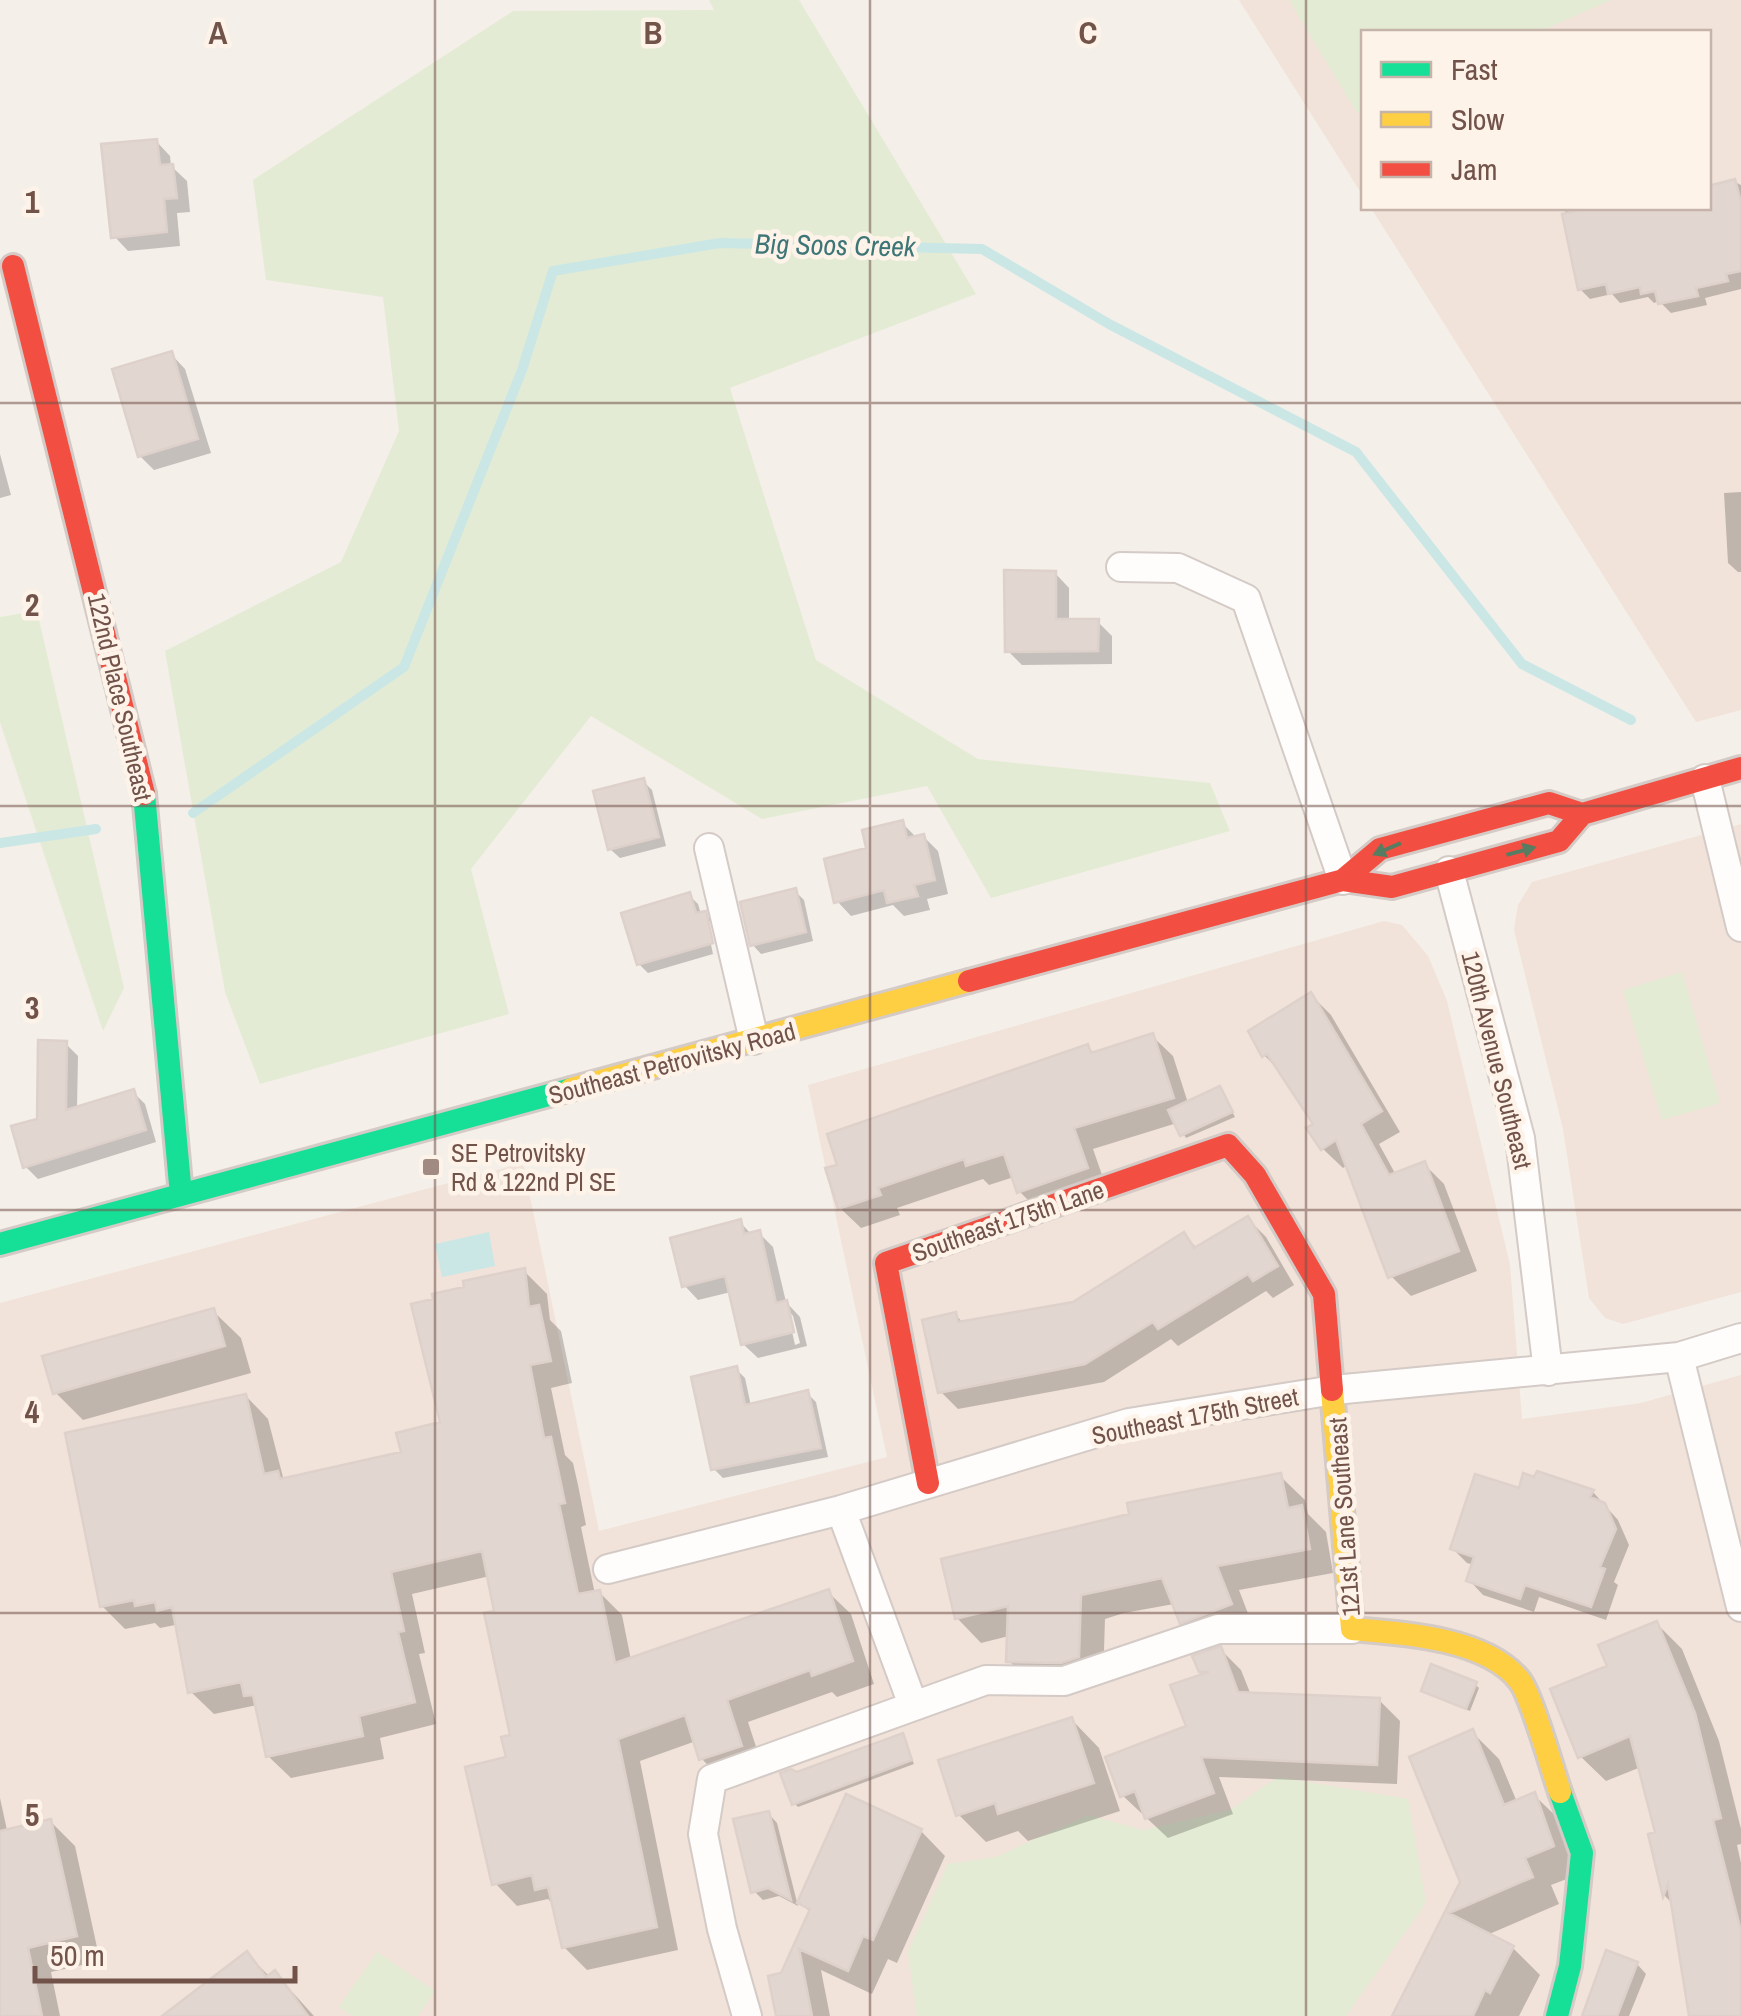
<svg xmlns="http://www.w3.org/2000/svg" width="1741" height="2016" viewBox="0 0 1741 2016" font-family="'Archivo Narrow',sans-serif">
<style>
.residential{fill:#f1e3d9}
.green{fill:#e4ebd4}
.water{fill:#cae7e6}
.shadow{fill:#0003;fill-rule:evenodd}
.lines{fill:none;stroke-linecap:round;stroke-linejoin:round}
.stream{stroke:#cae7e6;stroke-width:10}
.building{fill:#e2d6d0;stroke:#ded1cb;stroke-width:2.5}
.street-casing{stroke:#d4cac6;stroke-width:32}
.fast-casing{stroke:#d4cac6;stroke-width:28}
.slow-casing{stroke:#d4cac6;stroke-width:28}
.jam-casing{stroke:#d4cac6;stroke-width:28}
.street{stroke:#fefdfc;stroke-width:28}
.fast{stroke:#16e098;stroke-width:22}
.slow{stroke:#ffcf43;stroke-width:22}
.jam{stroke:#f24e42;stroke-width:22}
.oneway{fill:#567d61}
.grid{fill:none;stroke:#72534a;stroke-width:2.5;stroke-opacity:0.55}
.poi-dot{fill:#a08a82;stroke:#fef3e9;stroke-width:4}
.labels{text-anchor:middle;stroke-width:9;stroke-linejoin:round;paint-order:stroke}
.street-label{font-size:25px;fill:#72534a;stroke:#fef3e9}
.poi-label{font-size:25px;fill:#72534a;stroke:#fef3e9;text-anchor:start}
.water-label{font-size:28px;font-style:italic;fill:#3e7678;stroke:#fef3e9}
.grid-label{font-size:32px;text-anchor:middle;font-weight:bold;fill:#72534a;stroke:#fef3e9;stroke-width:9;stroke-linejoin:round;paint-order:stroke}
</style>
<rect width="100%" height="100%" fill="#f5efe9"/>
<path class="residential" d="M1239,0h502v710l-45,12 -325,-514h337v-176h-344l-1,164z
M1741,824v468l-118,32 -18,-6 -16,-20 -26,-169 -49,-199 4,-25 14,-23z
M1384,921l18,4 26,31 19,45 63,264 12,154 119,-16 100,-28v641h-1741v-713l523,-140 76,368 288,-74 -79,-372z"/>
<path class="green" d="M709,0h90l177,294 -246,94 86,272 162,99 232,24 20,48 -239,67 -64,-112 -165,33 -171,-103 -120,153 38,145 -249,70 -35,-92 -60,-341 176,-89 58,-131 -16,-134 -117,-17 -13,-100 260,-169 201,-1z
M1289,0h322l-73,32h-174l-1,78 -6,3z
M37,611l87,377 -21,43 -103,-309v-105z
M1682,972l38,131 -58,17 -39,-130z
M1278,1777l130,22 18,104 -80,113h-429l-9,-64 40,-88 48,-7 92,-42 55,15 87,-20z
M377,1952l58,39 -17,25h-66l-13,-9z"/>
<path class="water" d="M489,1232l6,34 -53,11 -7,-33z"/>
<path class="shadow" d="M156,141l14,15 1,10 16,15 3,31 -13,1 3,33 -52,5 -14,-15z
M1735,182l6,3v104l-36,9 2,7 -36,8 -12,-12 -5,2 -6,-6 -28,6 -8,-9 -22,5 -10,-10 -9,-69 -8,-12h31l-15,10 46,-10h83z
M171,354l14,15 26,84 -57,17 -14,-14z
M0,454l11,41 -11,3z
M1741,492v80h-3l-10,-9 -4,-70z
M1055,573l14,15v34h29l14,14v28l-90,1 -14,-14z
M643,781l9,9 14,56 -46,12 -10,-9z
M902,823l15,15 6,-2 15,15 10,43 -21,5 3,11 -26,6 -11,-11 -42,11 -14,-15z
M795,891l9,9 9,41 -52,13 -9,-10z
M689,895l9,9 3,10h4l9,9 7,29 -3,1 -7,-32h-5l7,33 -65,19 -9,-9z
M1311,995l20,20 69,117 -21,12 17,31 28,-11 20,20 33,87 -66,25 -20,-20 -43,-111 -5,3 -20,-19 -13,-20 6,-5 -33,-50 -19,-19z
M1152,1036l21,20 15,47 32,-14 15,28 -49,21 -9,-15 -84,26 14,40 -67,23 -21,-21 -5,-14 -25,8 -6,-6 -86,29 3,7 -39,13 -21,-20 248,-161 7,7z
M66,1044l12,12 -1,53 56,-17 12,12 11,38 -118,37 -13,-13z
M1248,1219l18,18 28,48 -21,13 -7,-7 -88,55 -7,-7 -67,43 -146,27 -18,-18 15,-77 9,10 110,-19 110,-70 14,14z
M740,1222l12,13 7,-2 14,14 13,55 14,15 7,29 -49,12 -15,-14 -12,-52 -33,8 -14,-15zM787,1309l6,7 7,27 -5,2z
M524,1271l23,23 3,26 11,11 11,52 -21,5 14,67 8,8 5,22 8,40 -5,2 14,67 5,-1 22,22 9,45 197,-68 23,22 23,70 -37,13 -5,-5 -84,30 15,46 -39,14 -22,-23 -6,-18 -56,20 38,189 -91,20 -23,-23 -9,-41 -7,-7 -31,7 -22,-23 18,-146 -23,-161 -78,18 13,59 -6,1 17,70 -56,14 4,21 -93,19 -23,-22 -11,-51 -43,9 -23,-22 -16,-67 -15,3 -5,-5 -30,6 -23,-23 144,-210 22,23 16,62 120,-27 39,-31z
M213,1311l28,27 10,35 -168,47 -28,-28z
M736,1369l9,9 6,28 56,-13 9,9 12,55 -105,21 -9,-9z
M1280,1476l25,24 3,14 18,18 7,41 -94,17 15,39 -48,18 -24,-25 -8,-18 -50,9 -19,6 -2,63 -70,3 -25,-25 1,-24 -28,7 -24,-25z
M1521,1492h72l25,28 11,25 -15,37 4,3 -12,35 -67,-23 -5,15 -51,-17 -14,-15 5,-15 -7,-2 -15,-15z
M1657,1624l25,25 37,92 22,88v15l-4,1 4,18v153h-49l-18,-111 -9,-9 -14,-60 7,-2 -17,-67 -35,14 -26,-25 30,-89z
M1220,1649l21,21 10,25 128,5 21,21 -3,63 -178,-7 14,37 -65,24 -46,-43 67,-68 17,-51 -5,-6z
M1475,1684l4,4 -9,23 -46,-21z
M1072,1720l27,28 21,63 -92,30 -10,-10 -32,11 -28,-28z
M1472,1732l27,27 18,43 17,-7 28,27 18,52 -29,11 8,19 -72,31 26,13 27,27 -21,41h-124l68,-134z
M902,1736l12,28 -116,43 -4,-4 3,-29z
M0,1798l7,32 44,-8 24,24 25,115 -49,11 9,44h-60z
M768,1813l9,10 21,83 -19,-10 -16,4 -9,-9z
M921,1831l24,25 -48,107 -9,-4 -16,35 -51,-24 9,46h-52l5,-40 28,-63 -11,-11z
M247,1954l23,23 5,-4 39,43h-118z
M1637,1964l9,10 -17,42h-44z"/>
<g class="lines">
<path class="stream" d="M193,813l211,-146 118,-297 31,-99 167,-28 262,6 127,75 247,128 166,212 109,56
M0,843l96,-14"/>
</g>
<path class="building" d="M157,139l3,26 13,-1 4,34 -13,1 3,33 -56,6 -10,-94z
M1735,179l6,23v69l-15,3 2,7 -32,7 2,8 -40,8 -3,-13 -14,3 -1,-7 -32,7 -2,-10 -28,6 -16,-76 26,-6h120v-22z
M172,351l26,88 -60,18 -26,-88z
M1004,570l52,1v48h43l-1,32 -93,1z
M644,778l15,59 -51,13 -15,-59z
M903,820l4,18 17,-4 11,46 -21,5 4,11 -31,7 -3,-13 -50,13 -10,-44 42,-11 -4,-18z
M796,888l10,44 -56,14 -10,-44z
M690,892l6,21 10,-2 7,32 -76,22 -16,-52z
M1311,992l71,119 -21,13 28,51 36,-14 34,90 -71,27 -52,-138 -15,10 -15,-22 7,-4 -46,-70 -5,3 -14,-26z
M1153,1033l21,65 -100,30 14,40 -71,25 -13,-39 -38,12 -2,-7 -86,29 3,7 -43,14 -13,-41 12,-3 -10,-31 261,-90 3,9z
M38,1040l29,1 -1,69 68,-21 12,41 -123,38 -12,-42 26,-7z
M1220,1086l13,26 -53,24 -12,-26z
M1248,1216l30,50 -25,15 -5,-7 -90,55 -5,-7 -68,42 -147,29 -16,-73 34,-8 2,10 115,-20 111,-70 10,16z
M741,1219l3,15 16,-4 16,73 11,-3 7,32 -53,13 -16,-69 -43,11 -12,-49z
M525,1268l4,39 10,-2 12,56 -21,4 14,73 7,-1 5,23 9,43 -6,1 19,90 22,-4 15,73 214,-74 24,72 -41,15 -2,-6 -83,30 15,46 -43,14 -14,-45 -67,24 39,188 -95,21 -14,-61 -13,3 -3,-15 -40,10 -27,-118 41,-10 -5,-20 9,-2 -26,-122 10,-2 -12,-60 -91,21 13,59 -6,1 17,70 -56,14 4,20 -97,21 -13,-62 -9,1 -3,-14 -53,11 -16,-86 -15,4 -2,-9 -20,4 -1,-6 -34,7 -35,-174 181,-39 18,80 14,-3 2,8 121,-27 -5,-19 44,-11 -29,-118 22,-5 -1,-5 32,-7 -1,-6z
M214,1308l11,38 -172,48 -11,-38z
M737,1366l8,39 63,-15 13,58 -110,22 -20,-93z
M1537,1471l57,19 -4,7 15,6 11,26 -16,38 5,2 -14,38 -66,-22 -5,14 -54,-18 8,-24 -24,-8 25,-75 44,14 4,-15 11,4z
M1281,1473l7,35 14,-3 8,44 -93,17 15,38 -52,20 -18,-46 -81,17 -2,62 -18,6 -55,-1 2,-56 -53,13 -14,-60 188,-45 -2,-11z
M1657,1621l38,92 26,105 -8,2 28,111v85h-52l-21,-132 -5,13 -15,-63 7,-2 -25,-96 -52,22 -28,-69 57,-23 -9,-21z
M1221,1646l17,46 142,6 -3,67 -176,-8 13,36 -69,26 -10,-28 -15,6 -15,-40 81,-31 -16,-41 39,-13h-10l-7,-16z
M1431,1664l46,18 -11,27 -45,-18z
M1072,1717l22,66 -96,31 -3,-11 -39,13 -18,-56z
M1473,1729l31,76 31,-13 19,54 -29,12 8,19 -84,36 65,33 -24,47 -5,-3 -12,26h-81l68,-134 -51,-125z
M903,1733l9,27 -120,45 -12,-32 11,-4 6,3z
M846,1794l76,35 -49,111 -10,-4 -15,35 -49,-22 13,67h-36l-8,-40 13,-3 29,-64 -13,-6z
M769,1811l22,89 -23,-12 -17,5 -18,-74z
M51,1819l26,117 -49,12 14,68h-42v-185z
M1606,1950l32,12 -21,54h-35z
M247,1951l19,26 9,-7 33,46h-146z"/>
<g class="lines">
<g class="street-casing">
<path id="street" d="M1121,567l57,1 68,31 97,281
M1705,779l36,148
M709,848l45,192
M1449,871l71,267 28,233
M1679,1357l62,250
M841,1510l72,195
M608,1569l233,-59 288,-87 205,-33 345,-33 62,-19
M747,2016l-25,-87 -19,-95 9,-55 274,-99 78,1 154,-52h134"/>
</g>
<g class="fast-casing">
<path id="fast" d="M144,794l37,401
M0,1244l571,-155
M1557,2016l13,-50 12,-113 -22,-61"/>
</g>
<g class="slow-casing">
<path id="slow" d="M571,1089l398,-108
M1332,1390l20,239c50,4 135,9 168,52 12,16 32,88 40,111"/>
</g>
<g class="jam-casing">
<path id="jam" d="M13,266l131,528
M1343,880l37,-31 169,-46 33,11
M969,981l374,-101 49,7 167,-46 23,-27 159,-46
M928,1483l-42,-220 342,-118 27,30 69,119 8,96"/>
</g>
<use href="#street" class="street"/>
<use href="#fast" class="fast"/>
<use href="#slow" class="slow"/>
<use href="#jam" class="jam"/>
</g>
<defs><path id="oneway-solid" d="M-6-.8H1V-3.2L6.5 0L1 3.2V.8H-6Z" transform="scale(2.5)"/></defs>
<g class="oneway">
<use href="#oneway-solid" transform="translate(1387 849) rotate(157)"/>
<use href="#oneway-solid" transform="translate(1521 851) rotate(-15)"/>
</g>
<path class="grid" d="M435,0v2016M870,0v2016M1306,0v2016M0,403h1741M0,806h1741M0,1210h1741M0,1613h1741"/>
<rect class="poi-dot" x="421" y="1157" width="20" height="20" rx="5"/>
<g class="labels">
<g class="street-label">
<text transform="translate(120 697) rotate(77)" y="9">122nd Place Southeast</text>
<text transform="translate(1497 1060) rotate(76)" y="9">120th Avenue Southeast</text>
<text transform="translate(672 1063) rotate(-15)" y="9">Southeast Petrovitsky Road</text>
<text transform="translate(1008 1221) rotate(-19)" y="9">Southeast 175th Lane</text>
<text transform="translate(1195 1416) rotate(-11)" y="9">Southeast 175th Street</text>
<text transform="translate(1344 1517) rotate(-94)" y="9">121st Lane Southeast</text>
</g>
<g class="poi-label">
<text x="451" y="1162">SE Petrovitsky<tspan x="451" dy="29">Rd &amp; 122nd Pl SE</tspan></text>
</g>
<g class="water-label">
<text transform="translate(835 245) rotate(1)" y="10">Big Soos Creek</text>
</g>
</g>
<g class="grid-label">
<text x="218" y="44">A</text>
<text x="653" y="44">B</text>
<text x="1088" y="44">C</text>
<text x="32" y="213">1</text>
<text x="32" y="616">2</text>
<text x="32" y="1019">3</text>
<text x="32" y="1423">4</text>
<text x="32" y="1826">5</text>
</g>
<rect x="1361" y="30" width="350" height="180" fill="#fef3e9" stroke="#c6b3a9" stroke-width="2.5"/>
<rect x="1381" y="62" width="50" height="15" fill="#16e098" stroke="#c6b3a9" stroke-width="2.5"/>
<text x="1451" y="80" font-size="30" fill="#72534a">Fast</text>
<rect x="1381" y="112" width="50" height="15" fill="#ffcf43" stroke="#c6b3a9" stroke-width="2.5"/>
<text x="1451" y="130" font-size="30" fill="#72534a">Slow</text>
<rect x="1381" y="162" width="50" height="15" fill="#f24e42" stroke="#c6b3a9" stroke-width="2.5"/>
<text x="1451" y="180" font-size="30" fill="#72534a">Jam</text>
<path d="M35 1966v15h260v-15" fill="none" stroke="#72534a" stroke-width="5"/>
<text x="50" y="1966" font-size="30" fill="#72534a" stroke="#fef3e9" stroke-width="8" paint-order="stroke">50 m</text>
</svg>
